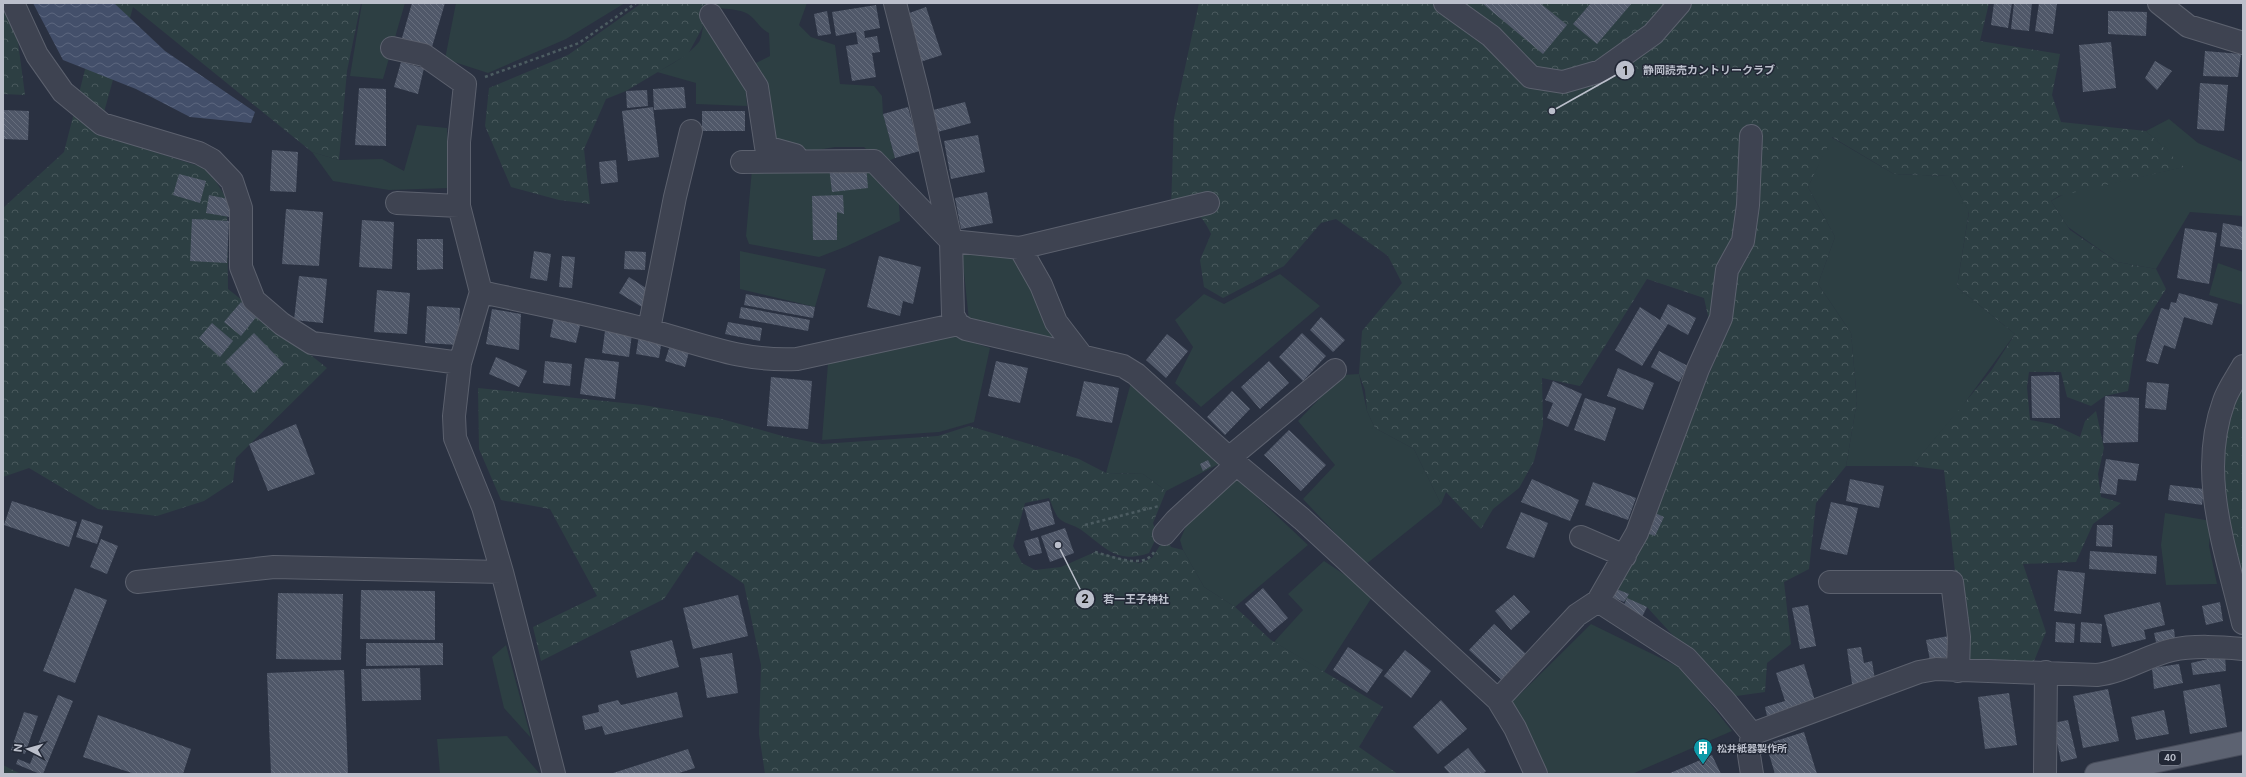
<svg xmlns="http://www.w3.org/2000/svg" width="2246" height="777" viewBox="0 0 2246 777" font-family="Inter,'Noto Sans JP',sans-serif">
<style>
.green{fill:#2d3f43}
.forest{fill:url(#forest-crowns)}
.water{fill:url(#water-waves)}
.building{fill:url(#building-back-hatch)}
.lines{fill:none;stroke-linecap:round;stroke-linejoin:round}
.minor-casing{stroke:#5c616e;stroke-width:24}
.major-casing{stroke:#474c5a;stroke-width:24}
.path{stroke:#4c5c61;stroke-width:2.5;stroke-dasharray:3 3;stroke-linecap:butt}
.minor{stroke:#3e4351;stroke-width:22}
.major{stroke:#5c6271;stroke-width:22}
.labels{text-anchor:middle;stroke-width:3;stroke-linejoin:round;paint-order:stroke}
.shield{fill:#222836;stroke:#8d929e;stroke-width:1}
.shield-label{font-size:9px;font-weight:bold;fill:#bbbfcb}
.poi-label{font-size:10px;font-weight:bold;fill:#bbbfcb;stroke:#222836;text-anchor:start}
.leader{fill:none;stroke:#bbbfcb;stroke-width:1.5}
.callout-dot{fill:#bbbfcb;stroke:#222836;stroke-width:1.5}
.mark-label{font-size:12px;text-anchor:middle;font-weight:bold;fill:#111}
.callout-label{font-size:11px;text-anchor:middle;font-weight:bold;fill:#bbbfcb;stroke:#222836;stroke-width:3;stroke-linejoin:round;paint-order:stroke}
</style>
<defs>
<pattern id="forest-crowns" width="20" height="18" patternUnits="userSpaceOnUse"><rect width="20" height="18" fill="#2d3f43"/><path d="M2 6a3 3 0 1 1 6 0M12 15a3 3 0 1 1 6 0" fill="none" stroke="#4a595d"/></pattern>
<pattern id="water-waves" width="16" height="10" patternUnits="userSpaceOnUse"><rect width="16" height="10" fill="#434f6a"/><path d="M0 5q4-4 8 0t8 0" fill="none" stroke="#5c677e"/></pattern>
<pattern id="building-back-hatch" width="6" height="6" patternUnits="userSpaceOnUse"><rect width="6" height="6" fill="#505869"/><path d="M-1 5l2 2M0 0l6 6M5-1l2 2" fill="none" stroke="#676e7d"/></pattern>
</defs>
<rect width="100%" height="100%" fill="#2a3141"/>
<path class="green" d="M362,3h43l-22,76 -33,-3z
M456,3h169l-59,36 -78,34 -43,-14z
M716,3h91l-8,22 12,12 24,8 5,39 34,2 8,10 1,18 12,44 -13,6 -18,-17h-29l-49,8 -20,-8 -12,-87 2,3 14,-7 -1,-23c-9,-4 -13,-14 -21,-19 -9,-5 -21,-5 -31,-6z
M706,21l38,55 3,30 -51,-2v-21l-39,-11c15,-8 30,-16 42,-30 4,-6 2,-15 7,-21z
M2169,119l29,24 45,19v54l-53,-4 -34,57 -39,-7 -49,-35 -17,-26 13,-7 119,-27 -37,-36z
M417,125l30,3 3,60 -61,2 -56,-9 -21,-29 27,8 43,-1 22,12z
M1831,137l63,37 56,2 19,35 -12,76 58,47 -54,74 -49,58h-66l11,-65 -6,-68 -33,-49 17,-47 -27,-50z
M874,161l24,30 2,30 -55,26 -26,10 -70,-13 -3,-8 6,-67z
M740,251l86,18 -11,38 -75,-18z
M962,253l58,6 46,90 -97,-28z
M2218,263l25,9v33l-34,-10z
M1280,274l40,32 -119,101 -26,-24 18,-36 -18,-27 29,-26 20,10z
M952,336l38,12 -16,74 -35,10 -117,8 6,-77z
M1359,374l8,37 8,17 39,21 27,55 -76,61 -62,-66 32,-34 -37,-44 44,-46z
M1132,379l176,166 -73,62 -31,-20 -21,-37 -3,-10 9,-21 47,-41 -15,-15 -55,28 -23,-17 -37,-1z
M2165,513l46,8 -2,25 8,38 -51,1 -5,-40z
M1324,561l50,33 -50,78 -50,-30 29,-32 -15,-16z
M1591,624l92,45 49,62 -100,43h-83l-37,-72z
M506,645l25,93 -27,-30 -12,-51z
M507,736l33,38h-100l-3,-35z"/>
<path class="forest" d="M3,3l15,39 7,53 -22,-1z
M102,3h259l-14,68 -8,89 -27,-8 -179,-145 -35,127 110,35 19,30 1,90 99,79 -91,90 -3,24 -29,19 -47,15 -59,-7 -69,-41 -26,9v-269l61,-56z
M638,3h78l1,5 -11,13 -18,33 -62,37 -20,8 -22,50 6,55 -31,-4 -48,-13 -26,-61 4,-38 79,-33 71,-50z
M1199,3h790l-9,38 80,13 -8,41 9,27 85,9 38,36 -125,29 -8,5 19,29 47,32 39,7 10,20 -29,46 -9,56 -23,5 -14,10 -24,-9 -6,-25h-32l-2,15 3,33 22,4 28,13 5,-16 11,-10 8,37 -6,26 3,23 20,6 -28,21 -17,38 -53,2 23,68 -14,34 -62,1 -15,-95 -11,-102 -32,-4 79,-95 24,-37 -58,-47 12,-75 -19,-36 -56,-2 -62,-37 -24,50 27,50 -17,47 33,49 6,68 -11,65 -30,37 -7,66 -25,13 7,62 -24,19 -2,29 -36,5 -82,-90 -40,-11 34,-63 76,-177 -13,-58 -57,-19 -67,107 -38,-8 1,47 -9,36 -15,27 -26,21 -12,20 -35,-37 -5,12 -27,-55 -39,-21 -8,-17 -2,-21 -6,-16 3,-43 40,-48 -14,-27 -52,-37 -15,4 -37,43 -61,32 -19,-11 -4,-27 11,-26c-10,-22 -17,-23 -40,-26l3,-90z
M2243,378v201l-27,-88 9,-72z
M478,388l165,17 75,13 68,19 36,7 116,-8 31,-10 110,33 27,14 37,1 23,17 -13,32 4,13 -8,17c-33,12 -45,-7 -69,-24 -6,-4 -14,-5 -19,-9 -6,-4 -9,-16 -12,-22l-24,5 -12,43 9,17 13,7 26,-3 34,-15 44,11 13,-5 14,-22 5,11 12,3 21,37 31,20 36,33 112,67 -24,40 39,27h-633l-6,-40 2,-69 -17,-81 -48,-33 -32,48 -123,62 -8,-34 64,-31 -47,-87 -49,-9 -22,-51z
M3,765l18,9h-18z"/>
<path class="water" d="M33,3h81l51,48 90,61 -4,11 -61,-6 -54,-28 -73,-29z"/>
<path class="building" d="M412,3h33l-13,44 -30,-9z
M1482,3h58l27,22 -24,29z
M1591,3h41l-35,41 -24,-20z
M1994,3h18l-4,25 -17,-3z
M2014,3h18l-3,28 -18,-2z
M2039,3h18l-4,31 -18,-3z
M876,5l4,23 -16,3 1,7 12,-2 3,16 -8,1 4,24 -24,4 -6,-35 12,-2 -2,-12 -20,4 -4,-24z
M926,7l16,48 -25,8 -16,-47z
M827,11l4,23 -13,2 -4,-22z
M2108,11l39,1 -1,24 -38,-2z
M2111,42l5,46 -33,4 -4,-47z
M2205,51l36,3 -3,23 -35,-1z
M2155,61l17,10 -15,19 -12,-12z
M401,62l23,6 -6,26 -24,-7z
M2200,83l28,2 -4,46 -27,-2z
M684,87l2,21 -32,2 -1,-21z
M359,88l27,1v57l-31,-1z
M647,90l1,16 -21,2 -1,-17z
M965,102l6,21 -37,10 -5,-22z
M653,107l6,50 -31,4 -6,-50z
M908,107l12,44 -25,7 -12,-44z
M3,110l26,1 -1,29 -25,-1z
M702,111h43v20h-43z
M978,135l7,37 -34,7 -7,-38z
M272,150l26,2 -2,40 -26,-1z
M616,160l2,22 -17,2 -2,-22z
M866,164l2,24 -36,4 -3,-25z
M179,174l27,7 -6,22 -27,-8z
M987,192l6,31 -32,6 -6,-31z
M209,195l24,5 -3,17 -24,-4z
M843,195l1,19 -7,-2v28h-24l-1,-44z
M286,209l37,3 -4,54 -37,-2z
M192,219l37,2 -2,42 -37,-2z
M362,220l32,2 -2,47 -33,-2z
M2223,223l20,4v23l-23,-4z
M2185,228l32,5 -8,51 -32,-6z
M417,239h26v30l-26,1z
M534,251l17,3 -4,27 -17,-3z
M625,251l21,1 -1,18 -21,-1z
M562,256l13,1 -3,31 -13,-1z
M879,256l42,11 -8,37 -10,-3 -3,15 -33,-9z
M299,276l28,3 -4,44 -29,-3z
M629,277l23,15 -10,15 -23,-14z
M377,290l33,3 -3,41 -33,-2z
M2179,293l39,11 -6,21 -28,-8 -9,32 -11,-4 -6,19 -12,-3 15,-53 8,2 2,-8 5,1z
M746,294l69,13 -2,11 -69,-13z
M241,302l16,14 -16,20 -17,-14z
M1668,304l28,14 -8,17 -20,-11 -26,42 -27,-16 25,-43 20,13z
M427,306l33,2 -2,37 -33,-2z
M741,307l69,13 -2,11 -69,-13z
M492,309l29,5 -2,36 -33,-6z
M554,316l27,5 -5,22 -26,-6z
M1321,317l24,23 -12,12 -23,-22z
M728,322l34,6 -2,13 -35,-7z
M212,323l21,18 -13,16 -21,-19z
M605,331l27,3 -3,23 -27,-4z
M254,333l30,31 -30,29 -29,-31z
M1302,333l24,23 -23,25 -24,-24z
M1167,334l21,17 -22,27 -20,-18z
M639,335l23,4 -3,19 -23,-4z
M671,342l19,6 -5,19 -20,-6z
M1659,351l29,15 -9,16 -28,-15z
M496,357l31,14 -8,16 -30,-13z
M585,358l34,4 -4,37 -35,-5z
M545,361l27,3 -2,22 -27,-3z
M996,361l32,7 -8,35 -32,-7z
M1269,361l20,22 -29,26 -19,-22z
M1618,368l36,15 -11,27 -36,-14z
M2059,375l1,43h-28l-1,-42z
M771,377l41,4 -4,48 -41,-3z
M1084,381l35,7 -7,35 -36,-7z
M1553,381l29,13 -14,33 -21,-9 6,-15 -8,-3z
M2147,382l22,2 -3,26 -21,-2z
M1232,391l18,18 -25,26 -18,-18z
M2105,396l34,2 -1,44 -35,1z
M1585,398l31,10 -11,33 -31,-11z
M296,424l19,50 -47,17 -19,-47z
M1289,430l37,35 -25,26 -37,-36z
M2106,459l33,5 -3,17 -18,-2 -2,16 -16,-2z
M1208,460l3,6 -8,5 -3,-7z
M1532,479l47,21 -9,21 -49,-19z
M1850,479l34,7 -5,22 -33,-7z
M1593,482l43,16 -8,22 -43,-15z
M2170,485l34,4 -2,16 -34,-5z
M12,501l65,21 -8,25 -65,-22z
M1049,501l6,23 -24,7 -7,-24z
M1831,502l27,6 -11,47 -27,-6z
M1521,512l27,11 -14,35 -28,-10z
M1653,512l11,5 -9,19 -11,-4z
M82,519l21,7 -6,18 -21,-7z
M2097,525h16l-1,22 -16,-1z
M1065,528l9,25 -24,9 -9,-26z
M1038,537l4,16 -13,3 -5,-15z
M101,539l17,7 -11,28 -17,-7z
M2090,551l67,5 -1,18 -67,-5z
M2058,570l27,3 -4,41 -27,-3z
M75,588l32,12 -32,83 -32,-12z
M1263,588l25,30 -18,15 -25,-29z
M1614,588l15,6 -5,8 -14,-6z
M361,590l74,1v49l-75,-1z
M278,593l65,1 -2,66 -65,-1z
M738,595l10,41 -55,13 -10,-41z
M1514,595l16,17 -19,18 -16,-19z
M1627,598l20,9 -8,16 -19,-9z
M2160,602l5,23 -21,5 2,9 -34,8 -8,-32z
M2220,602l3,19 -17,4 -4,-19z
M1808,605l8,41 -16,3 -8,-41z
M2056,622l19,2 -1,19 -19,-1z
M2081,622l21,2 -1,19 -21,-1z
M1494,624l33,31 -24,26 -34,-31z
M2174,629l1,9 -19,4 -2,-9z
M1949,636l3,20 -22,4 -4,-20z
M672,640l7,27 -42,11 -7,-27z
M366,643h77v22l-77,1z
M1348,647l35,23 -16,23 -34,-23z
M1861,647l3,16 8,-2 4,25 -23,4 -6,-41z
M1405,650l26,21 -20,27 -27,-22z
M732,653l6,40 -31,5 -7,-40z
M2225,655l1,16 -33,4 -2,-12z
M1804,664l11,37 -48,15 -2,-9 20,-6 -9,-28z
M2179,664l4,19 -29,6 -2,-21z
M420,668l1,32 -59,1 -1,-32z
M344,670l4,104h-77l-4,-101z
M2220,684l7,43 -37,7 -7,-43z
M2108,689l11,52 -36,7 -10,-52z
M677,692l6,25 -78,18 -3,-9 -17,4 -3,-14 17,-4 -1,-7 20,-5 3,5z
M2009,693l8,52 -32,4 -7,-52z
M58,695l15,6 -30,73h-3l-24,-10 2,-5 12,5z
M1441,700l26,29 -29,25 -25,-27z
M2164,710l5,24 -33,6 -5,-23z
M24,712l14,4 -13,38 -14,-4z
M98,715l93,34 -8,25h-48l-52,-17z
M2068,720l9,38 -16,4 -8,-39z
M1804,732l13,42h-42l-9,-30z
M1468,748l18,23 -3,3h-33l-6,-7z
M688,749l7,19 -19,6h-66z
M1712,755l9,19h-53z"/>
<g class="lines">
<g class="minor-casing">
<path id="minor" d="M13,3l24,52 26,37 39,32 97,29 13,7 20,21 9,27v59l13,33 28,24 30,19 148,20
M895,3l23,90 33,148 2,74 5,9 8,5 157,37 13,8 93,84 73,61 196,181 17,28 21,46
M1445,3l46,33 40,41 32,5 38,-11 52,-37 27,-31
M2159,3l29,23 55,17
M711,15l46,72 9,60 29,8
M392,48l32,7 41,29 -6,58v64l22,86 -21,71 -6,53 1,22 28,69 19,65 52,202
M742,162l132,-1 77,80 69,7 188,-45
M397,203l62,3
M1020,248l21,37 15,37 26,34
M481,292c56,12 113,23 168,38 52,14 93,32 148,29l161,-35
M649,329l26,-132 16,-66
M2243,366c-6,11 -15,23 -19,35 -27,74 2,149 19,222
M1229,458l106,-88
M1164,534l12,-14 61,-56
M1581,537l44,19
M137,582l137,-15 228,5
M1830,582h122l7,55 -1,34
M1598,601l39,-68 61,-164 23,-51 6,-48 16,-29 5,-36 3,-69
M1498,700l79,-85 21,-14 88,57 39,43 27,33 -3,21 3,19
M1752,734l167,-62 17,-3 161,6c27,-3 49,-19 75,-25 22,-5 49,-3 71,-1
M2045,774l1,-102"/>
</g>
<g class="major-casing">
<path id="major" d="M2096,774l147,-31"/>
</g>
<path class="path" d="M485,77l94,-34 57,-40
M1085,525l74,-19
M1095,552c16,4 49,18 59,0"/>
<use href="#minor" class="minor"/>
<use href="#major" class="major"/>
</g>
<defs>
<g id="building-pin" transform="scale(1)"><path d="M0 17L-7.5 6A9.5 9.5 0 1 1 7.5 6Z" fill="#0f9aa8" stroke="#222836"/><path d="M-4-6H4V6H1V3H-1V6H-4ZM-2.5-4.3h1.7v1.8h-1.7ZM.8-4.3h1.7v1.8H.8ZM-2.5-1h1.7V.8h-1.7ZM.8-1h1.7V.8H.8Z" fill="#fff"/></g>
</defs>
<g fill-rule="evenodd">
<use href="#building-pin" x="1703" y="748"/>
</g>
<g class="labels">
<rect class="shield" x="2159" y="751" width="22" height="14" rx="3"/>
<g class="shield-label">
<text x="2170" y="761">40</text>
</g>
<g class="poi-label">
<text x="1717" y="752">松井紙器製作所</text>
</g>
</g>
<path class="leader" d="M1552 111L1625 70M1058 545L1085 599"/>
<g class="callout-dot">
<circle cx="1552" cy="111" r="4"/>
<circle cx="1058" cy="545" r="4"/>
<circle cx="1625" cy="70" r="10"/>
<circle cx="1085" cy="599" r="10"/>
</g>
<g class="mark-label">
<text x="1625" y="75">1</text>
<text x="1085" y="603">2</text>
</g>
<g class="callout-label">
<text x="1709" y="74">静岡読売カントリークラブ</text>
<text x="1136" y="603">若一王子神社</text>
</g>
<rect width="2246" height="777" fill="none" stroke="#bbbfcb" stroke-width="8"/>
<g transform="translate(28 749) rotate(276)" stroke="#222836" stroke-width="3" paint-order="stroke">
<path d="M0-3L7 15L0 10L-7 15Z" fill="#bbbfcb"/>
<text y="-6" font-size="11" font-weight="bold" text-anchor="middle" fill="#bbbfcb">N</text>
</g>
</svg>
